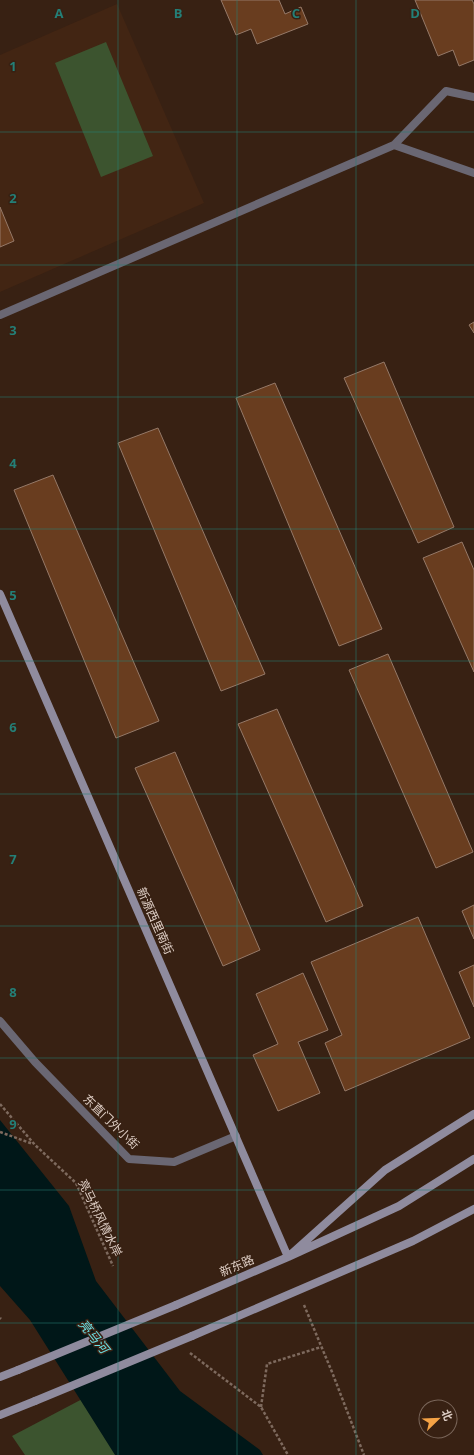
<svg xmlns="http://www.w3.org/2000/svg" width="474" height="1455" viewBox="0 0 474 1455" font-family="'Open Sans','Noto Sans SC',sans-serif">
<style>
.built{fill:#422513}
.green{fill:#3c542f}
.water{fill:#001718}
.building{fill:#693d1f;stroke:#957968}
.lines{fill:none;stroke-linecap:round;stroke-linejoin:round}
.path{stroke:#7e6a5e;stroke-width:2.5;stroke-dasharray:3 2;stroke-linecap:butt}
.street{stroke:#6a6773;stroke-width:8}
.secondary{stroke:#8f8b9e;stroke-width:8}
.secondary-bridge{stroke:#8f8b9e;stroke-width:8}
.grid{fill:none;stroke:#247f77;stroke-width:1;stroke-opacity:0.55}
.labels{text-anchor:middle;stroke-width:3;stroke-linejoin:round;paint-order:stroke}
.street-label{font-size:12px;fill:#decec5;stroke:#382113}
.water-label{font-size:13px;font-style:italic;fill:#6be1e6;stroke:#382113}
.grid-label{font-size:13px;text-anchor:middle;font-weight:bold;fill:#247f77;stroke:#382113;stroke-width:3;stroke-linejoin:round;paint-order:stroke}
</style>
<rect width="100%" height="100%" fill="#382113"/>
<path class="built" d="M117,4l87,199 -204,89v-237z"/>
<path class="green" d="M106,42l47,114 -52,21 -46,-114z
M88,1396l29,59h-92l-13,-19z"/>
<path class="water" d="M0,1120l69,86 27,75 84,110 80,59 3,5h-148l-85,-135 -30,-34z"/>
<path class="building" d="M221,0h58l6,14 16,-7 7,17 -51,20 -6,-15 -15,6z
M415,0h57l2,4v56l-15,6 -6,-16 -15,6z
M0,207l14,34 -14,6z
M474,322v11l-5,-8z
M384,362l70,165 -36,16 -74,-165z
M275,383l107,246 -43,17 -103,-248z
M158,428l107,246 -44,17 -103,-248z
M53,475l106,246 -43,17 -102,-248z
M462,542l12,28v102l-51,-114z
M388,654l85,198 -37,16 -87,-198z
M277,709l86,197 -37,16 -88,-198z
M175,752l85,198 -37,16 -88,-198z
M474,905v34l-12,-28z
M418,917l52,121 -125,53 -20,-48 17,-8 -31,-73z
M474,965v42l-15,-35z
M303,973l25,57 -30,12 22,51 -42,18 -25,-56 25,-11 -22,-50z"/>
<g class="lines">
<path class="path" d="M0,1104l35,41 41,38 37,83
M0,1132l33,12
M304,1305l28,67 32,83
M0,1318l1,1
M190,1353l71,54 27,48
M261,1407l6,-43 54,-17"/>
<path class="street" d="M394,145l80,28
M0,315l394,-170 52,-54 28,6
M0,1021l35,41 94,97 45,3 62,-26"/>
<path class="secondary" d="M0,594l288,663 97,-87 89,-56
M176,1305l112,-48 111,-51 75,-47
M192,1336l221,-95 61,-32
M0,1377l18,-7
M0,1415l35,-14"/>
<path class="secondary-bridge" d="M18,1370l158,-65
M35,1401l157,-65"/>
</g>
<path class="grid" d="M118,0v1455M237,0v1455M356,0v1455M0,132h474M0,265h474M0,397h474M0,529h474M0,661h474M0,794h474M0,926h474M0,1058h474M0,1190h474M0,1323h474"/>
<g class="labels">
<g class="street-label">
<text transform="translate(155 921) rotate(66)" y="4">新源西里南街</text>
<text transform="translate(111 1122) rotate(44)" y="4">东直门外小街</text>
<text transform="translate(100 1218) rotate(64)" y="4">亮马桥风情水岸</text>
<text transform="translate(237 1266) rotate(-23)" y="4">新东路</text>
</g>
<g class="water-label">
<text transform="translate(94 1336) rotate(51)" y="5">亮马河</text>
</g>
</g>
<g class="grid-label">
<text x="59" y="18">A</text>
<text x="178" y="18">B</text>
<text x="296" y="18">C</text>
<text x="415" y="18">D</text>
<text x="13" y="71">1</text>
<text x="13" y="203">2</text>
<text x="13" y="335">3</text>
<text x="13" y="468">4</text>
<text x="13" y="600">5</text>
<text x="13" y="732">6</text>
<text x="13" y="864">7</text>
<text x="13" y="997">8</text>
<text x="13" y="1129">9</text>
</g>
<g transform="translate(438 1419) rotate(67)"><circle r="19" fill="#382113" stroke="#7a665a"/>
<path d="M0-3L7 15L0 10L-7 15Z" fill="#f5a346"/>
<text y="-6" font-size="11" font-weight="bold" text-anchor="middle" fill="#decec5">北</text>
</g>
</svg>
